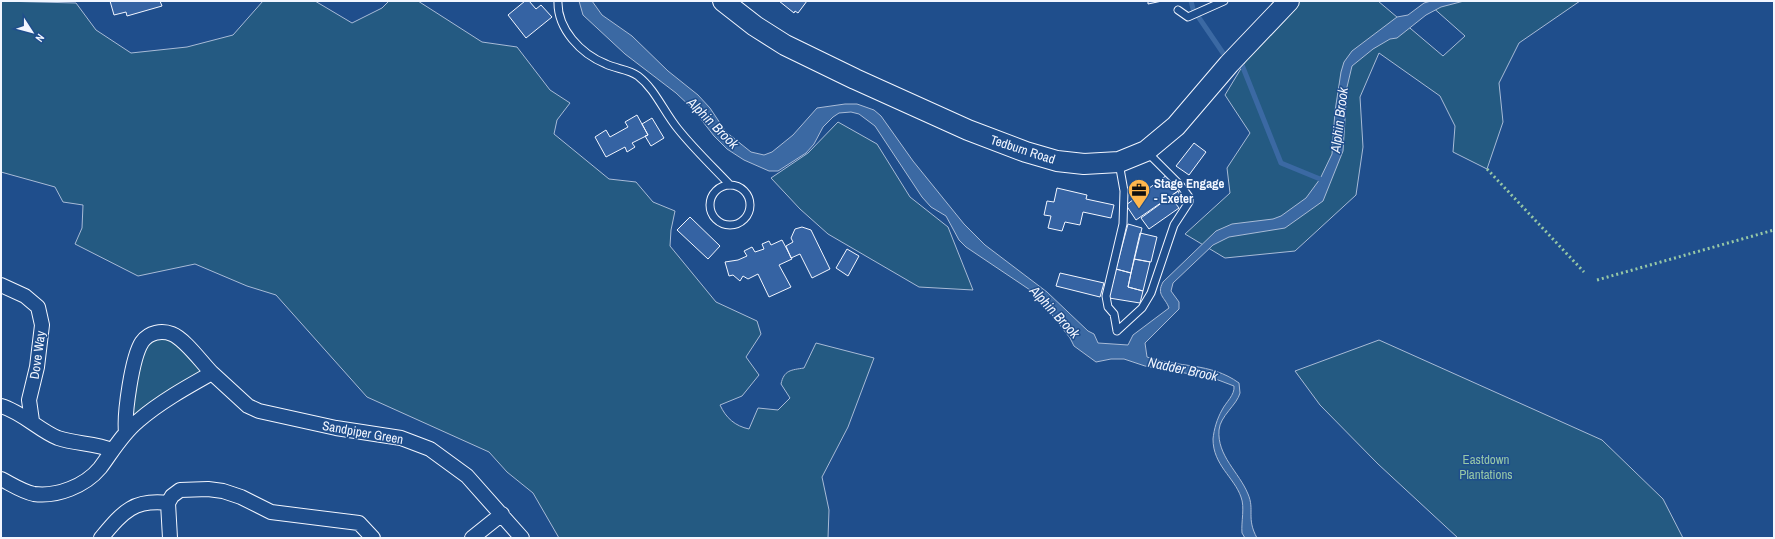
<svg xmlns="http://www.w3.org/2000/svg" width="1775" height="539" viewBox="0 0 1775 539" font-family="'Archivo Narrow',sans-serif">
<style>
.green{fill:#245a82;stroke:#a8bbd7}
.water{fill:#3b69a3;stroke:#a8bbd7}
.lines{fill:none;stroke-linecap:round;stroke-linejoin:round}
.stream{stroke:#3b69a3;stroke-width:5}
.building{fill:#3563a3;stroke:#f2f6ff}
.lane-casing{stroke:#f2f6ff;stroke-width:9}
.street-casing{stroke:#f2f6ff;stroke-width:16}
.secondary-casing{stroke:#f2f6ff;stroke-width:22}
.lane{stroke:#1f4e8c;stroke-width:7}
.street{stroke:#1f4e8c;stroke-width:14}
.secondary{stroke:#1f4e8c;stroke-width:20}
.hedge{stroke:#97c8a6;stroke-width:3;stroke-dasharray:2 3;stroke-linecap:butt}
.labels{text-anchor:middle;stroke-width:3;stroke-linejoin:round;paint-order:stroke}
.street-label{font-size:13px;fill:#f2f6ff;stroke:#1f4e8c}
.poi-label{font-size:13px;font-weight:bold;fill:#f2f6ff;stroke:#1f4e8c;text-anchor:start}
.park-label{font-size:13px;fill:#97c8a6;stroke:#1f4e8c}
.water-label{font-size:14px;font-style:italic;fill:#f2f6ff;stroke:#1f4e8c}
</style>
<rect width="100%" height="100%" fill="#1f4e8c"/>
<path class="green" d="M1,1l75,2 20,27 35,23 56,-6 46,-12 30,-34h52l37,22 30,-15 7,-7h29l64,41 35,5 33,43 20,13 -13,17 -3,14 55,45 27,3 17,20 22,9 -4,19 -1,16 46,56 41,19 4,13 -15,23 13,18 -17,21 -22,9c6,13 15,21 29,24l9,-21 20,2 12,-12 -9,-14c3,-14 10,-14 23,-16l12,-25 58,15 -26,69 -26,50 7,33 -1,28h-269l-26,-45 -26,-21 -18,-20 -122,-55 -91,-102 -29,-9 -52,-22 -57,12 -63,-32 7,-16 1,-23 -20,-3 -8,-15 -54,-15z
M1295,1h83l65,55 22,-20 -35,-31 6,-4h144l-61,42 -20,40 4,39 -16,47 -34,-17 2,-26 -15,-30 -61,-43 -19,44 3,50 -7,48 -61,56 -70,7 -40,-24 45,-41 -3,-25 23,-35 -25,-38 32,-53z
M838,122l39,22 33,53 38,30 25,63 -54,-3 -91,-53 -28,-25 -29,-31 37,-25z
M166,338l6,1 30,29 -1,6 -64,42h-6c3,-17 5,-61 18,-72 5,-5 11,-5 17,-6z
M1379,340l223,100 61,59 20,39h-225l-80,-74 -58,-59 -25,-34z"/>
<path class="water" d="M579,1h13l10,14 30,21 36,35 30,24 12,13 16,24 25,20 13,3 8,-3 21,-17 24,-27 28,-4h12l17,6 7,6 32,45 51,63 21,21 62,47 41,39 6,3 4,9 30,2 5,-10 36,-27c-4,-11 -13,-13 -6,-26l53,-51 16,-7 41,-5 8,-3 25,-18 14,-19 12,-25 3,-43 6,-39 3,-10 8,-11 45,-34 11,-2 16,-12 7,-2h33l-23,6 -15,8 -29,23 -7,1 -17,10 -21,17 -5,21 -4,64 -20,50 -38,27 -56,9 -16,8 -40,38 -2,8 8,11v7l-34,34 2,14c32,11 63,5 92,26 0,3 1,7 1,10 -3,12 -20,23 -21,37 -2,26 20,42 29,64 7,16 -2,24 9,44h-12l-3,-5c-1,-11 3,-26 -1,-36 -7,-20 -28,-32 -28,-58 1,-10 4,-20 9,-29 4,-8 13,-15 12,-24l-21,-8 -68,-12 -21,-7h-13l-15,3 -22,-16 -4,-8 -34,-44 -70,-47 -7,-7 -13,-24 -15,-9 -9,-10 -47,-71 -16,-12 -8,-2 -12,1 -6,4 -10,10 -9,17 -8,9 -28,18h-9l-25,-11 -17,-11 -13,-13 -21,-27 -17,-16 -51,-39 -42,-39z"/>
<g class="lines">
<path class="stream" d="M1191,1l2,8 30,44
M1242,65l39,98 39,16 5,4"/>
</g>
<path class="building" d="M110,1h50l2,5 -35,10 -1,-4 -12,3z
M525,1h4l7,8 5,-4 11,12 -26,21 -18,-23z
M779,1h28l-9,12 -3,-2 -1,2z
M1148,1h14l-14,3z
M637,115l11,20 -16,8 3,4 -8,5 -2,-5 -19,10 -11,-20 11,-7 4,7 18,-10 -3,-5z
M652,118l12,20 -13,8 -6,-10 3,-1 -6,-11z
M1194,143l12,9 -17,23 -13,-9z
M1167,175l11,16 -42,29 -10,-15z
M1057,188l30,7 -1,4 28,6 -3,13 -28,-6 -3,13 -15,-3 -3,9 -14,-3 3,-12 -7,-1 3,-14 7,1z
M1178,191l2,4 -7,5 6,8 -30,21 -8,-11z
M690,217l30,29 -12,13 -31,-29z
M1128,224l14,4 -11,45 -15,-4z
M802,227l9,3 19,39 -18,9 -12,-24 -9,4 -5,-12 7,-4 -2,-4 4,-9z
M1140,233l17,4 -6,25 -17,-3z
M782,240l10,19 -13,6 12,22 -22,10 -11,-23 -10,5 -5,-3 -3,5 -7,-6 -4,1 -4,-14 13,-2 9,-4 -3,-5 8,-4 3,5 9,-3 -2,-5 7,-3 2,4z
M847,249l12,7 -11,20 -12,-8z
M1134,259l16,3 -7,29 -15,-4z
M1116,269l15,4 -3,14 15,4 -3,12 -31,-5z
M1060,273l44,10 -4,14 -44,-11z"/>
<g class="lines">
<g class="lane-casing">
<path id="lane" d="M558,1c-1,28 23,53 48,63 10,5 23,5 32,12 17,13 26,36 40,53 16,20 34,37 52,56
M1178,10l10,7 36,-16
M710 205a20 20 0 1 1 40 0a20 20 0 1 1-40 0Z
M1117,331l25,-23 9,-15 23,-68 15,-23v-5l-8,-11 -35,-35
M1117,331l-3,-17 -6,-7 -2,-11 17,-72 1,-33 -5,-28"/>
</g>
<g class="street-casing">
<path id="street" d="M1,285l24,11 13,11 4,18 -5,42 -8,33 3,21
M1,406c21,6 39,25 57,32 18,6 37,5 54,12
M126,432c-2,-18 6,-75 16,-90 7,-10 20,-12 30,-8 13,5 30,29 40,39
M1,479c10,5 22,13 33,15 23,3 51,-8 66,-26 12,-16 22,-34 38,-47 22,-19 49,-34 74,-48l36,33 11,5 77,17 65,10 29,11 37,27 55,62
M168,503l4,-7 8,-6 28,-1 15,2 18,6 30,15 88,11 14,15
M168,503l2,35
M101,538c22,-26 32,-39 67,-35
M472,538l30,-24"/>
</g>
<g class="secondary-casing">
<path id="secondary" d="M723,1l32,25 30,19 70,34 113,51 58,22 31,9 27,3 35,-2 27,-11 30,-25 53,-62 60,-63"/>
</g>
<use href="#lane" class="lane"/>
<use href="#street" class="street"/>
<use href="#secondary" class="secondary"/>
<path class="hedge" d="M1487,169l97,103
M1597,280l177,-50"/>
</g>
<defs>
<g id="office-pin" transform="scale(1.15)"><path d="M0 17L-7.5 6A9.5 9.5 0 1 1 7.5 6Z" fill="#ffb74d" stroke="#1f4e8c"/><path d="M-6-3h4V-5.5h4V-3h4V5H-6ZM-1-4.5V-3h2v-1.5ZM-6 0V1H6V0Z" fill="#111"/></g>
</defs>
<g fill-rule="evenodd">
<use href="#office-pin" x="1139" y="190"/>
</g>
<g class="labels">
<g class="street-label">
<text transform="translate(1023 149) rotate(18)" y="5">Tedburn Road</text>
<text transform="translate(37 355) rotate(-82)" y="5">Dove Way</text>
<text transform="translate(363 432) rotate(10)" y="5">Sandpiper Green</text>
</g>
<g class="poi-label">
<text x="1154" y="188">Stage Engage<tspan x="1154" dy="15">- Exeter</tspan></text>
</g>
<g class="park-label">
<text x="1486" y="464">Eastdown<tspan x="1486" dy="15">Plantations</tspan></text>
</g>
<g class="water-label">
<text transform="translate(1339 120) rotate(-83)" y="5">Alphin Brook</text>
<text transform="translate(713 123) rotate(45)" y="5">Alphin Brook</text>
<text transform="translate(1055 312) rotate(47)" y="5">Alphin Brook</text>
<text transform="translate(1183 369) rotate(12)" y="5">Nadder Brook</text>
</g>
</g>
<rect width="1775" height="539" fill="none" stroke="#f2f6ff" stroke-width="4"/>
<g transform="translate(32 32) rotate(126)" stroke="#1f4e8c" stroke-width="3" paint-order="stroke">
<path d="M0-3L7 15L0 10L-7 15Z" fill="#f2f6ff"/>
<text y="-6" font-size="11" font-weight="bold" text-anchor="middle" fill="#f2f6ff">N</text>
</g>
</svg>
